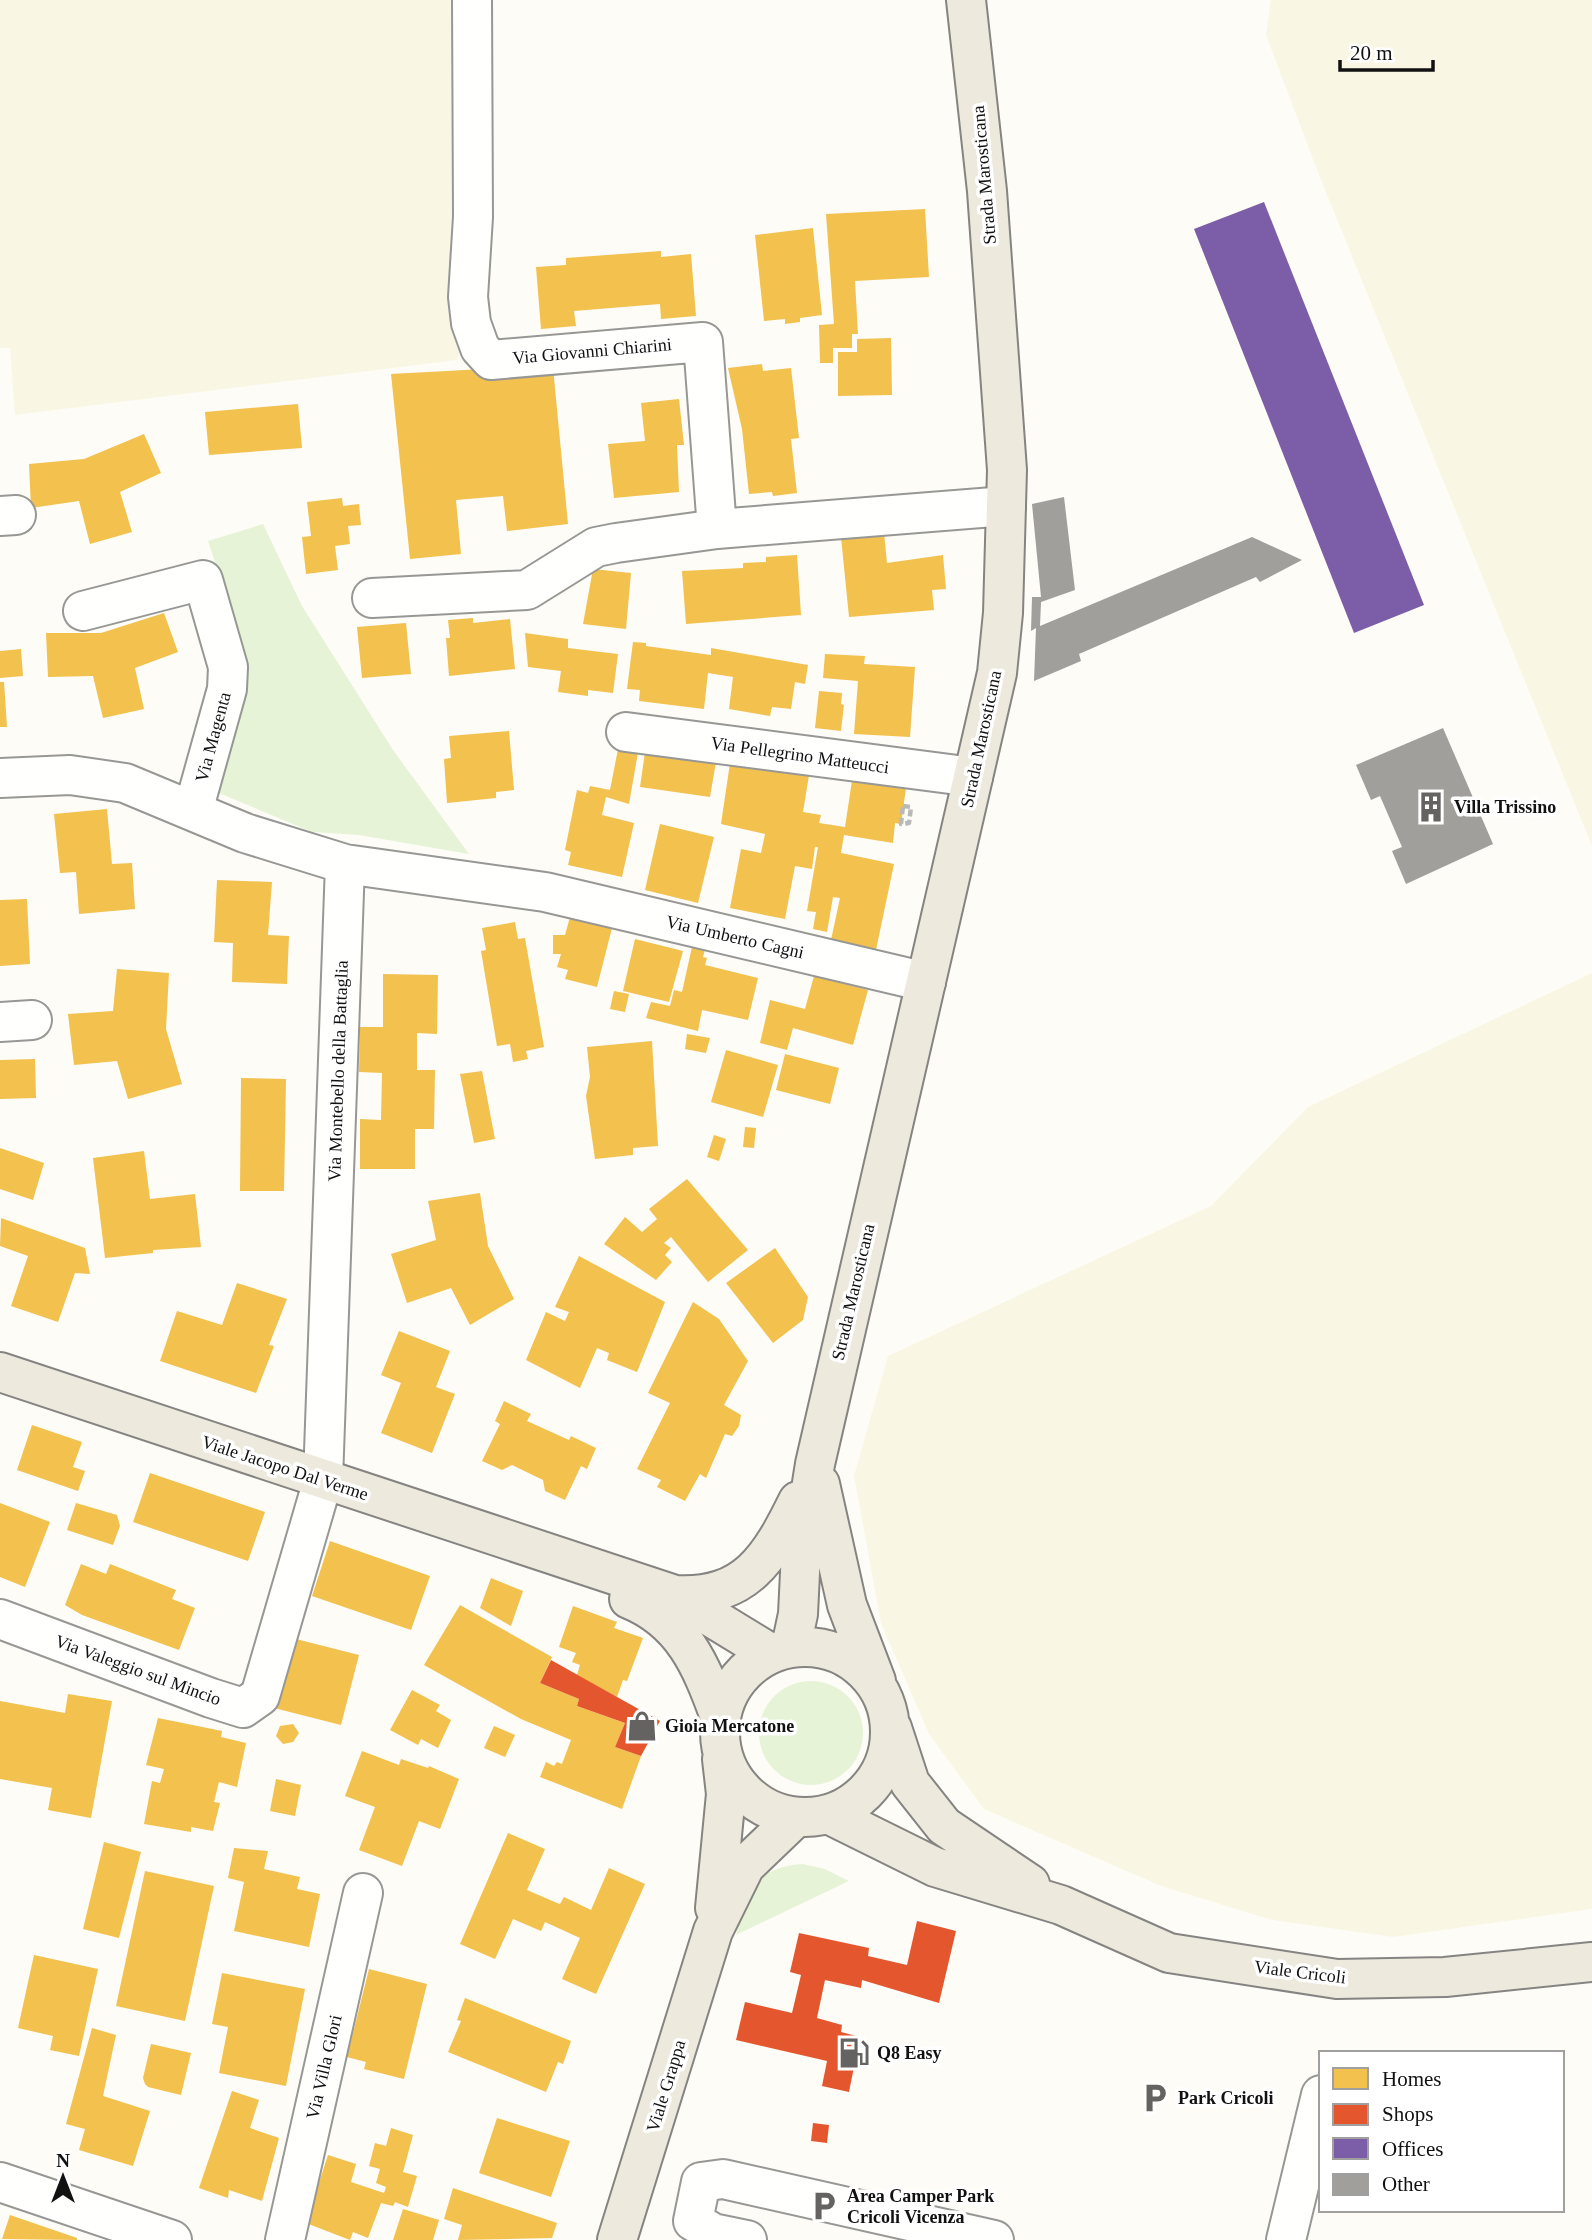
<svg xmlns="http://www.w3.org/2000/svg" width="1592" height="2240" viewBox="0 0 1592 2240" font-family="Georgia,serif">
<style>
.farmland{fill:#f9f7e4}
.green{fill:#e7f3d7}
.homes{fill:#f2c14e}
.shops{fill:#e4572e}
.offices{fill:#7b5ea7}
.building{fill:#a19f9c}
.lines{fill:none;stroke-linecap:round;stroke-linejoin:round}
.minor-casing{stroke:#979795;stroke-width:42}
.major-casing{stroke:#858482;stroke-width:42}
.path{stroke:#b9b9b8;stroke-width:4.5;stroke-dasharray:7 3.5;stroke-linecap:butt}
.minor{stroke:#fffffe;stroke-width:38}
.major{stroke:#ede9dc;stroke-width:38}
.labels{text-anchor:middle;stroke-width:7;stroke-linejoin:round;paint-order:stroke}
.street-label{font-size:18px;fill:#111;stroke:#fff}
.poi-label{font-size:18px;font-weight:bold;fill:#111;stroke:#fff;text-anchor:start}
</style>
<rect width="100%" height="100%" fill="#fdfcf7"/>
<path class="farmland" d="M0,0h467l-1,332 -9,28 -442,55 -5,-67h-10z
M1271,0h321v846l-273,-671 -53,-140z
M1592,973v936l-199,28 -121,-17 -111,-34 -177,-77 -55,-75 -48,-111 -27,-147 34,-120 323,-150 97,-99z"/>
<path class="green" d="M263,524l39,82 91,144 76,104 -110,-19 -47,-3 -98,-41 -5,-11 36,-126 -37,-113z
M759 1733a52 52 0 1 1 104 0a52 52 0 1 1-104 0Z
M803,1864l22,5 24,12 -113,54c12,-42 18,-68 67,-71z"/>
<path class="homes" d="M925,209l4,68 -74,4 3,53h-6v14h-19v15h-13l-1,-38 15,-1 -8,-110z
M813,228l9,87 -22,3v4l-15,2v-5l-21,2 -9,-86z
M661,251v6l30,-3 5,62 -35,3 -1,-15 -86,7 2,15 -35,3 -5,-62 30,-2v-7z
M891,338l1,57 -54,1v-44h19v-13z
M552,357l16,167 -61,7 -4,-35 -47,4 5,54 -51,5 -19,-185 111,-6z
M762,364l1,7 28,-3 8,70 -8,1 6,54 -24,3 -1,-4 -23,2 -7,-65 -14,-61z
M679,399l5,46h-7l2,47 -65,6 -6,-54 37,-3 -4,-38z
M298,404l4,44 -93,7 -4,-43z
M144,434l17,39 -41,19 12,40 -42,12 -11,-43 -48,7 -2,-44 55,-5z
M342,498l1,8 16,-2 2,21 -13,1 2,18 -15,2 3,24 -32,4 -4,-37 9,-1 -4,-34z
M884,533l3,30 56,-8 3,34 -14,1 2,20 -85,7 -8,-80z
M797,555l4,60 -115,9 -4,-53 61,-3v-5l23,-1v-5z
M593,569l38,4 -5,56 -43,-5z
M164,613l14,39 -43,16 9,41 -41,9 -10,-42 -45,1 -2,-44h55z
M473,618v5l37,-4 5,50 -66,7 -3,-38h4l-2,-18z
M406,623l5,51 -49,4 -5,-51z
M525,633l43,6v9l50,6 -5,39 -25,-3v6l-30,-4 3,-21 -33,-4z
M633,642l13,1v3l65,9v-7l97,17 -3,19 -10,-2 -4,27 -19,-2 -2,9 -41,-7 4,-32 -25,-4 -4,36 -65,-8 1,-11 -13,-1z
M21,649l2,27 -23,2v-27z
M825,654l40,2 -1,8 51,3 -5,70 -56,-3 4,-53 -35,-3z
M0,682h4l3,45h-7z
M819,691l23,2 -1,11 3,1 -3,26 -26,-3z
M509,731l5,59 -18,2v6l-49,5 -3,-44 7,-1 -2,-22z
M619,744l20,3 -10,57 -23,-7 -4,18 32,8 -12,54 -54,-12 3,-13 -6,-2 12,-60 11,3 2,-7 20,4z
M646,745l71,11 -7,41 -70,-10z
M730,763l80,6 -7,43 18,3 -2,8 26,4 8,-53 54,7 -6,43 -6,-1 -2,20 -49,-8 -3,18 53,11 -18,86 -45,-10 9,-42 -7,-1 -6,35 -14,-3 3,-17 -9,-1 11,-64h-3l-3,22 -17,-3 -10,53 -55,-11 11,-59 20,4 4,-19 -44,-10z
M107,809l5,55 20,-1 3,46 -56,5 -3,-42 -16,1 -6,-59z
M660,824l54,13 -16,66 -53,-13z
M217,880l55,2 -4,53 21,1 -2,48 -55,-2 1,-39 -19,-1z
M27,899l3,65 -30,2v-66z
M570,917l42,11 -15,59 -32,-8 3,-9 -11,-3 4,-13h-8v-19h12z
M515,922l3,17 7,-1 19,109 -18,4 2,8 -15,3 -3,-18 -13,2 -16,-95 5,-1 -4,-22z
M694,938l13,4 -4,15 4,1 -2,7 53,13 -10,42 -46,-10 -4,21 -52,-13 5,-16 19,4 4,-16 8,2z
M635,939l48,12 -14,51 -46,-11z
M117,969l52,4 -3,56 16,55 -54,15 -11,-38 -43,4 -6,-51 45,-3z
M383,974l55,1 -1,59 -20,-1v37h18l-1,59h-19v40h-55v-50l21,1 1,-47 -23,-1 1,-45h23z
M814,976l54,14 -15,55 -60,-17 -6,22 -27,-7 10,-43 35,9z
M614,991l15,3 -4,18 -15,-3z
M687,1034l23,4 -4,15 -21,-4z
M652,1041l6,105 -25,2v7l-38,4 -9,-63 4,-19 -3,-30z
M726,1050l52,15 -15,52 -52,-15z
M785,1054l54,14 -9,36 -54,-14z
M35,1059l1,39 -36,1v-39z
M482,1071l13,68 -21,4 -14,-69z
M241,1078l45,1 -2,112h-44z
M745,1127l11,1 -2,20 -11,-1z
M714,1135l12,4 -7,22 -12,-4z
M0,1148l44,15 -11,37 -33,-11z
M144,1151l6,48 45,-5 6,53 -48,3v3l-48,5 -12,-100z
M687,1179l61,71 -40,32 -37,-45 -7,6 7,5 -6,7 7,7 -16,18 -52,-36 21,-27 17,15 15,-13 -8,-10z
M480,1193l8,53 26,53 -44,26 -19,-37 -44,15 -16,-49 45,-14 -8,-39z
M1,1218l84,30 5,26 -15,-1 -17,49 -47,-16 17,-50 -28,-10z
M775,1248l33,49 -5,23 -30,23 -47,-60z
M579,1256l86,46 -28,70 -30,-12 2,-7 -12,-5 -17,40 -54,-28 20,-48 19,9 4,-9 -14,-5z
M237,1283l50,16 -18,46 5,1 -18,47 -96,-32 17,-50 45,14z
M693,1302l26,17 29,42 -24,44 17,10 -2,11 -7,10 -7,-2 -19,44 -6,-4 -15,27 -28,-14 4,-7 -24,-11 33,-66 -22,-10z
M399,1331l51,20 -14,36 19,7 -23,59 -51,-20 20,-50 -20,-8z
M504,1401l27,13 -4,7 42,19 2,-4 25,12 -9,21 -6,-3 -16,34 -20,-9 -2,-11 -31,-15 -10,5 -20,-9 18,-37 -5,-3z
M32,1425l50,17 -9,25 12,4 -7,20 -61,-21z
M150,1473l115,39 -17,49 -115,-39z
M0,1503l50,19 -25,65 -25,-10z
M76,1503l41,12 3,11 -7,19 -46,-15z
M330,1541l100,35 -19,54 -99,-34z
M81,1564l25,10 4,-10 66,26 -4,9 23,9 -16,42 -97,-35 -17,-10z
M491,1578l32,13 -12,35 -31,-18z
M460,1605l92,52 -12,26 39,16 -2,7 48,17 -10,24 26,9 -19,53 -82,-32 6,-15 8,4 3,-4 5,2 9,-24 -50,-21 -97,-54z
M573,1606l44,16 -3,6 29,10 -16,43 -4,-1 -6,17 -40,-22 3,-10 -8,-3 4,-9 -17,-6z
M292,1638l67,17 -18,70 -67,-17z
M412,1690l28,15 -4,6 15,9 -13,28 -17,-9 -3,6 -28,-15z
M68,1694l44,7 -21,117 -43,-8 4,-22 -52,-9v-78l65,12z
M158,1718l64,13 -1,6 25,6 -9,44 -18,-5 -5,20 6,1 -7,28 -22,-4v5l-47,-8 8,-43 8,2 4,-14 -18,-4z
M293,1724l6,9 -6,9 -10,2 -7,-8 4,-10z
M494,1726l21,9 -10,22 -21,-9z
M362,1751l37,14 2,-6 27,9 1,-2 30,13 -19,50 -21,-8 -17,45 -43,-16 16,-43 -30,-11z
M276,1779l25,6 -6,31 -25,-5z
M508,1833l37,16 -18,41 30,13 3,1 4,-7 27,13 18,-42 36,16 -49,110 -34,-15 18,-41 -35,-16 -4,9 -28,-12 -18,40 -35,-15z
M104,1842l37,10 -22,86 -36,-9z
M234,1848l34,3 -4,18 36,8 -3,12 23,5 -11,53 -75,-16 10,-49 -16,-4z
M145,1871l69,15 -29,135 -69,-15z
M34,1955l64,14 -19,87 -29,-6 3,-14 -35,-8z
M369,1969l58,15 -23,95 -40,-10 2,-7 -19,-5z
M222,1973l83,16 -19,97 -67,-13 9,-46 -16,-3z
M465,1998l106,43 -8,23 -5,-2 -12,30 -98,-40 13,-31 -4,-1z
M92,2028l24,7 -13,61 47,15 -17,55 -54,-16 6,-21 -19,-5z
M151,2044l40,9 -10,42 -33,-8 -3,-3 -2,-6z
M232,2091l27,9 -9,28 29,10 -17,63 -33,-11 -1,8 -29,-10z
M497,2118l73,23 -19,56 -72,-24z
M391,2128l22,7 -10,37 14,4 -9,31 -13,-5 -2,4 -12,-3 -13,35 -15,-6 -3,8 -44,-17 22,-68 28,9 -5,18 33,11 2,-6 -10,-4 4,-14 -11,-3 6,-23 11,3z
M453,2188l104,35 -5,15 -94,2 4,-15 -18,-6z
M403,2209l36,11 -6,20h-40z
M10,2215l67,23v2l-75,-1z"/>
<path class="shops" d="M551,1660l109,61 -19,35 -26,-9 10,-24 -48,-17 2,-7 -39,-16z
M917,1921l39,10 -17,72 -77,-23 -1,8 -36,-8 -8,38 25,7 -1,7 19,5 -11,55 -27,-6 5,-25 -91,-21 9,-38 47,11 9,-38 -11,-3 9,-39 70,15 -1,8 39,9z
M813,2123l16,2 -2,18 -16,-2z"/>
<path class="offices" d="M1264,202l160,403 -70,28 -160,-404z"/>
<path class="building" d="M1064,497l11,93 -34,12 -1,24 212,-89 50,23 -42,22 -4,-5 -177,77 2,7 -47,20 2,-53 -5,3 1,-34h9l-9,-93z
M1443,728l50,116 -87,40 -14,-33 10,-4 -22,-51 -9,4 -15,-35z"/>
<g class="lines">
<g class="minor-casing">
<path id="minor" d="M472,0l1,217 -5,80 3,26 9,25 11,12 212,-18 14,187
M0,516l16,-1
M372,598l155,-8 69,-43 20,-4 101,-14 289,-23
M83,611l120,-31 25,87 -1,22 -34,122
M626,732l347,45
M0,778l70,-3 55,8 120,50 100,31 200,28 381,90
M0,1022l32,-2
M0,1619l211,79 32,10 17,-12 63,-216 22,-616
M0,2182l172,58
M285,2240l78,-347
M747,2240l-34,-7 -20,-12 8,-39 22,-3 271,61
M1286,2240l35,-145"/>
</g>
<g class="major-casing">
<path id="major" d="M0,1372l675,223 95,58
M820,1484l27,121 29,76
M675,1595c71,4 95,-37 123,-94
M629,1599c54,22 72,66 91,118
M720 1732a85 85 0 1 1 170 0a85 85 0 1 1-170 0Z
M791,1647l7,-33 3,-62 14,-88 182,-791 6,-60 4,-143 -20,-279 -21,-191
M892,1728l18,55 34,43 86,58
M828,1814l107,53 126,38 108,48 168,26 108,-2 147,-15
M715,1908l11,-114 -4,-35
M617,2240l96,-309 32,-65 51,-49"/>
</g>
<path class="path" d="M903,806l8,1 -2,16 -8,1z"/>
<use href="#minor" class="minor"/>
<use href="#major" class="major"/>
</g>
<defs>
<g id="building-bare" transform="scale(2.415)"><path d="M-4-6H4V6H1V3H-1V6H-4ZM-2.5-4.3h1.7v1.8h-1.7ZM.8-4.3h1.7v1.8H.8ZM-2.5-1h1.7V.8h-1.7ZM.8-1h1.7V.8H.8Z" fill="#646362" stroke="#fff" stroke-width="2.5" paint-order="stroke"/></g>
<g id="shop-bare" transform="scale(2.415)"><path d="M-5-2.5h2.3a2.7 3.5 0 0 1 5.4 0H5L5.5 6h-11ZM-1.5-2.5h3a1.5 2.3 0 0 0-3 0Z" fill="#646362" stroke="#fff" stroke-width="2.5" paint-order="stroke"/></g>
<g id="fuel-bare" transform="scale(2.415)"><path d="M-5.5-6h7V0h2V4h1.3V-2.5L3-4.5l.8-.8L6-3V5H2.5V1h-1V6h-7ZM-4.2-4.7v3.2H.2V-4.7Z" fill="#646362" stroke="#fff" stroke-width="2.5" paint-order="stroke"/></g>
<g id="parking-bare" transform="scale(2.415)"><path d="M-3.5-5.5H1a3.5 3.5 0 0 1 0 7H-1V5.5H-3.5ZM-1-3.4V-.6H.8a1.4 1.4 0 0 0 0-2.8Z" fill="#646362" stroke="#fff" stroke-width="2.5" paint-order="stroke"/></g>
</defs>
<g fill-rule="evenodd">
<use href="#building-bare" x="1431" y="807"/>
<use href="#shop-bare" x="642" y="1726"/>
<use href="#fuel-bare" x="854" y="2053"/>
<use href="#parking-bare" x="1155" y="2098"/>
<use href="#parking-bare" x="824" y="2206"/>
</g>
<g class="labels">
<g class="street-label">
<text transform="translate(984 175) rotate(-95)" y="6">Strada Marosticana</text>
<text transform="translate(592 351) rotate(-5)" y="6">Via Giovanni Chiarini</text>
<text transform="translate(213 737) rotate(-75)" y="6">Via Magenta</text>
<text transform="translate(981 739) rotate(-78)" y="6">Strada Marosticana</text>
<text transform="translate(800 755) rotate(8)" y="6">Via Pellegrino Matteucci</text>
<text transform="translate(735 937) rotate(13)" y="6">Via Umberto Cagni</text>
<text transform="translate(338 1071) rotate(-88)" y="6">Via Montebello della Battaglia</text>
<text transform="translate(853 1292) rotate(-77)" y="6">Strada Marosticana</text>
<text transform="translate(285 1468) rotate(18)" y="6">Viale Jacopo Dal Verme</text>
<text transform="translate(138 1670) rotate(20)" y="6">Via Valeggio sul Mincio</text>
<text transform="translate(1300 1972) rotate(7)" y="6">Viale Cricoli</text>
<text transform="translate(324 2067) rotate(-77)" y="6">Via Villa Glori</text>
<text transform="translate(666 2086) rotate(-73)" y="6">Viale Grappa</text>
</g>
<g class="poi-label">
<text x="1454" y="813">Villa Trissino</text>
<text x="665" y="1732">Gioia Mercatone</text>
<text x="877" y="2059">Q8 Easy</text>
<text x="1178" y="2104">Park Cricoli</text>
<text x="847" y="2202">Area Camper Park<tspan x="847" dy="21">Cricoli Vicenza</tspan></text>
</g>
</g>
<rect x="1319" y="2051" width="245" height="161" fill="#ffffff" stroke="#a0a0a0" stroke-width="2"/>
<rect x="1333" y="2068" width="35" height="21" fill="#f2c14e" stroke="#a0a0a0" stroke-width="2"/>
<text x="1382" y="2086" font-size="21" fill="#111111">Homes</text>
<rect x="1333" y="2104" width="35" height="21" fill="#e4572e" stroke="#a0a0a0" stroke-width="2"/>
<text x="1382" y="2121" font-size="21" fill="#111111">Shops</text>
<rect x="1333" y="2138" width="35" height="21" fill="#7b5ea7" stroke="#a0a0a0" stroke-width="2"/>
<text x="1382" y="2156" font-size="21" fill="#111111">Offices</text>
<rect x="1333" y="2174" width="35" height="21" fill="#a19f9c" stroke="#a0a0a0" stroke-width="2"/>
<text x="1382" y="2191" font-size="21" fill="#111111">Other</text>
<g transform="translate(63 2177)" stroke="#ffffff" stroke-width="5" paint-order="stroke">
<path d="M0-5L12 26L0 18L-12 26Z" fill="#111111"/>
<text y="-10" font-size="19" font-weight="bold" text-anchor="middle" fill="#111111">N</text>
</g>
<path d="M1340 60v10h93v-10" fill="none" stroke="#111111" stroke-width="3.5"/>
<text x="1350" y="60" font-size="21" fill="#111111" stroke="#ffffff" stroke-width="5" paint-order="stroke">20 m</text>
</svg>
